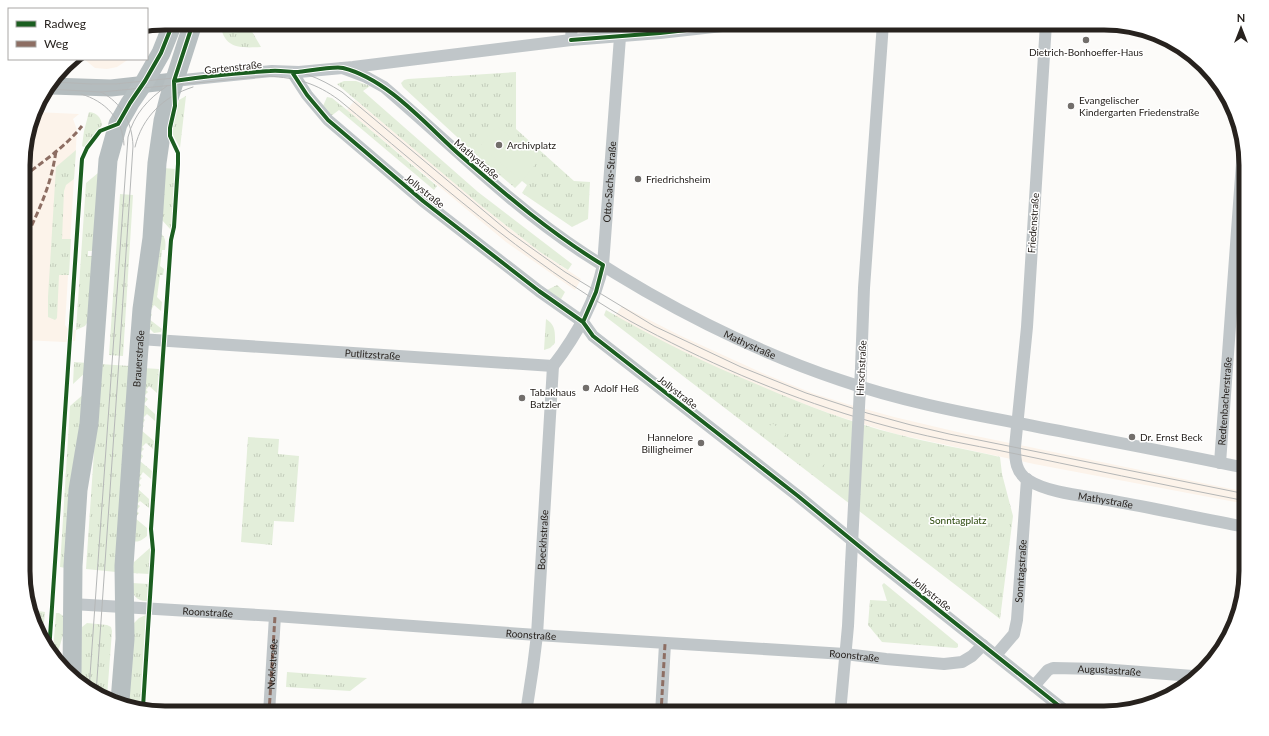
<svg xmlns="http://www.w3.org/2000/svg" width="1269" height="736" viewBox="0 0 1269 736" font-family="Lato,sans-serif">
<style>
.built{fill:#fcf3ea}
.grass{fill:url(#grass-tufts)}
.pitch{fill:#e3eeda}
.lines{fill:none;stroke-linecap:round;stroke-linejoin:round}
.street{stroke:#c0c6c9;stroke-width:12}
.secondary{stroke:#b4bcbe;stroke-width:17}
.primary{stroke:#b7bfc1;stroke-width:19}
.tram{stroke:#b5b7b7;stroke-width:1}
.street-bridge{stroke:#c0c6c9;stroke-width:12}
.quiet{stroke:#8d6e63;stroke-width:3;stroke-dasharray:6 3;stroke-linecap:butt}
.cycleway-casing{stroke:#fff;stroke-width:6}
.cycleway{stroke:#1b5e20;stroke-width:4}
.poi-dot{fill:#726e6b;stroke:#fff;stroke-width:1.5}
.labels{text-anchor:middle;stroke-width:3;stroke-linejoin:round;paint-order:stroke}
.poi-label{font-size:10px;fill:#27221e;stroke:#fff;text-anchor:start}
.street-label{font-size:10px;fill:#27221e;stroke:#fff}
.park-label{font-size:10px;fill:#294709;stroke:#fff}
.rim{fill:none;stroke:#27221e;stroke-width:5}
</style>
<defs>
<pattern id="grass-tufts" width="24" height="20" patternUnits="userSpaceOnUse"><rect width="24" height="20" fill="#e3eeda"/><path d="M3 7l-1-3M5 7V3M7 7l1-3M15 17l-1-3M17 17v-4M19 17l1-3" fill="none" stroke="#c3ccbb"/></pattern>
</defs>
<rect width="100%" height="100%" fill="#fcfbf9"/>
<path class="built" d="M84,59h45l-12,8 -10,2 -12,-1z
M355,100l69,56 55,48 61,48 41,27 -6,11 -69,-48 -159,-132z
M35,112l44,2 -6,5 4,11 -12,195 3,4 8,1 -1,11 -11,1 -40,-2v-193z
M622,306l57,29 88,40 45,18 35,11 47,13 72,17 280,58v12l-212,-40 -138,-30 -62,-19 -43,-16 -67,-28 -51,-23 -58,-32z"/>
<path class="grass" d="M220,23h27l14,24c-22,1 -37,2 -41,-24z
M516,72v57l58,52 16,1 -2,37 -16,8 -50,-34 5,-8 -5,-4 -7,7 -32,-27 -80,-74 -2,-4 3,-3 4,-1z
M344,81h12l14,5 -7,5 115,101 94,72 -4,6 -28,-18 -61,-48 -142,-120z
M186,96l-6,52 -7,-13 -1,-6 7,-29z
M327,97l5,1 15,12 90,76 -3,4 -95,-80 -8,6 -8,-10z
M89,112c8,1 12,5 13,13l-16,23 -4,-2 2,-15z
M76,150l-2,29 -8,6 -2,6 -2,48h9l-2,36h-10l-2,43 -2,2 -7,-3v-20l8,-130z
M163,168l13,1 -3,58 -2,3 -10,-11z
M98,173l-4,78h-6v5h6l-5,64 -4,6 -9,4 10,-147z
M120,194l13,1 -10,161 -14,-1z
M160,233c6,4 6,10 5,17h-3l-2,16 4,3 -1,6h-3l-3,22 5,5 -1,9 -7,-6 -4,7 2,3 -3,4 13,10 -1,3 -7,1 -6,-6 -1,-4z
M557,285l8,7 -5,9 -13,-11z
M606,310c50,29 101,54 155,76 44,19 89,36 135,48 34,9 69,15 104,23l2,17 11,42 -13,103 -394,-302 -2,-2z
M546,319c10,6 9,14 9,24l-5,5 -6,2z
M74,362l13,1 -1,9 -13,12z
M100,364l30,2 -14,206 -30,-3z
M143,368l16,1 -2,24 -8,-7 -3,4 2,2 -4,4 4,3 -4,5 11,10v7l-8,-7 -4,4 2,2 -3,4 2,2 -3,4 13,11 -1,8 -7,-6 -4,4 2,2 -4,4 3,3 -3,5 12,10 -1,8 -8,-7 -3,5 2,1 -4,4 3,3 -3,4 11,10v9l-9,-7 -3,3 3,2 -4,5 3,2 -4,5 12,10v8c-4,3 -8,7 -14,5z
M85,393l-19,175 -6,-1 10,-161z
M248,437l31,2 -1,15 21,2 -5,66 -20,-1 -2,24 -31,-3z
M151,547l-1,27 -19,-1 3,-11z
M132,583l17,1 -2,17c-12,0 -15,-7 -15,-18z
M884,583l74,61v3l-2,1 -74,-6 -14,-17 2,-25 17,1 -5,-16z
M24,585l9,1 -2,16h-2l-5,-13z
M32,610l13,2 -1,11 -7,-1z
M56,613h3l4,3v19l-5,17h-5z
M146,615l-6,91 -12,-3 6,-80 5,-5z
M87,623l20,2 4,2 1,4 -5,66 -13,-3 -16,-15 4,-52z
M287,672l80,6 -17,13 -64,-4z"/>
<path class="pitch" d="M497,126l41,35 -16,20 -42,-35z
M772,423l14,11 -5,7 -14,-11z
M813,452l13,10 -6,7 -13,-10z"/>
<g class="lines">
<g class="street">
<path id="s1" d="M1046,23l-19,304 -12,120c0,13 1,26 13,33 22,14 60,16 85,21 45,8 89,18 133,26"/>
<path d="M571,40l1,-17"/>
<path id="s2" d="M342,68l24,9 18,10c66,56 127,119 201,167 76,50 168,97 255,126 58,20 118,32 178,43 76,15 152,29 228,45"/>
<path d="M292,72l15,23 21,25 95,81 116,90 44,31 10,14 205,160 78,64 192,153"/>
<path d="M174,81l98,-10 27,1 54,-5 218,-27 89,-7 89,-10"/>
<path id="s3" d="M139,339l414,27c24,-31 42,-63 50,-101l17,-228"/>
<path d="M861,368l3,-80 19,-265"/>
<path id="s4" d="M1220,463l23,-314"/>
<path id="s5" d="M72,604l203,12 262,19 308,19 41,5 58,5 18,-2 10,-6 11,-11"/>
<path id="s6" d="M996,655l18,-21 3,-14 10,-141"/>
<path id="s7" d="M1034,686l14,-16 5,-2 48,1 92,7"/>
<path id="s8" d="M269,713l6,-97"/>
<path id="s9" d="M526,713l7,-46 4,-32 16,-269"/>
<path d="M661,713l4,-69"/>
<path d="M840,713l8,-87 3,-62"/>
</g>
<path class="secondary" d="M51,86l60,2 63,-7"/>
<g class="primary">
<path d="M72,673l1,-107 5,-76 11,-66 19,-264 10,-36 12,-21 15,-22 16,-28 12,-30"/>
<path id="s10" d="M120,701l5,-62 -1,-73 14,-205 4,-52 10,-71 5,-75 6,-42 6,-23 24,-75"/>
</g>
<path class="tram" d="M53,82l39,2h23l157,-16c29,2 46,9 70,24l167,140 56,40 89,54 87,41 65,26 61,20 44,12 38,9 297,60
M48,89l53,3 167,-16c29,2 48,7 71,24 94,77 184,160 291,221 73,40 149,73 229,97 45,14 91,23 138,32 83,17 166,35 249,51
M81,94c24,7 42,25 43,51
M135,147c7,-30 29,-51 58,-60
M89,690l39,-553c6,-23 20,-38 39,-51
M96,694l23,-334 14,-214c-1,-24 -11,-43 -32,-54"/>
<path class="street-bridge" d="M851,564l10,-196"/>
<path class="quiet" d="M24,176c20,-15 42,-30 58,-50
M24,242c15,-32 27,-56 32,-91
M269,713l6,-97
M661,713l4,-69"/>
<g class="cycleway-casing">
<path id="cycleway" d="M571,40l89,-7 89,-10
M292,72l15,23 21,25 95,81 116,90 44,31 10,14 205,160 78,64 192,153
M174,81c32,-5 64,-8 96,-10 9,-1 19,1 28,1 10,-1 36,-6 45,-4 45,11 84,58 118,88 45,39 91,78 142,109l-7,27 -13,30
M49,652l33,-493 5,-11 13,-17 18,-7 12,-21 15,-22 16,-28 12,-30
M143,707l10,-157 -2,-21 20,-289 3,-13 4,-63v-11l-8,-17v-8l5,-22 -1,-25 19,-58"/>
</g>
<use href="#cycleway" class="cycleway"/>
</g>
<g class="poi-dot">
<circle cx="1086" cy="40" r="4"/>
<circle cx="1071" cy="106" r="4"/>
<circle cx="499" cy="145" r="4"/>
<circle cx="638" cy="179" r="4"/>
<circle cx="586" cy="388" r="4"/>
<circle cx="522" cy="398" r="4"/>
<circle cx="1132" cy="437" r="4"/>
<circle cx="701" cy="443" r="4"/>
</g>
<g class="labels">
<g class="poi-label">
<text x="1086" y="56" text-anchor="middle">Dietrich-Bonhoeffer-Haus</text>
<text x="1079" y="104">Evangelischer<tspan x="1079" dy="12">Kindergarten Friedenstraße</tspan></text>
<text x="507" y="149">Archivplatz</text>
<text x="646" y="183">Friedrichsheim</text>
<text x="594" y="392">Adolf Heß</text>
<text x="530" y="396">Tabakhaus<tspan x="530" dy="12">Batzler</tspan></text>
<text x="693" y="441" text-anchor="end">Hannelore<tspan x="693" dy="12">Billigheimer</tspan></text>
<text x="1140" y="441">Dr. Ernst Beck</text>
</g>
<g class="street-label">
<text transform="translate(233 67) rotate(-6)" y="4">Gartenstraße</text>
<text transform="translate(477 159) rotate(41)" y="4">Mathystraße</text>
<text dy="4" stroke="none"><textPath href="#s3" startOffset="612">Otto-Sachs-Straße</textPath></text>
<text transform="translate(425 191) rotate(39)" y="4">Jollystraße</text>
<text transform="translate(1033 223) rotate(-86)" y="4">Friedenstraße</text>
<text dy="4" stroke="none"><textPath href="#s2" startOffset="496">Mathystraße</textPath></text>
<text dy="4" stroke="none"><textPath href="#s3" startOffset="234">Putlitzstraße</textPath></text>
<text dy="4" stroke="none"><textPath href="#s10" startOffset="343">Brauerstraße</textPath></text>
<text transform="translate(861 368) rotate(-87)" y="4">Hirschstraße</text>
<text transform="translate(678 392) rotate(38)" y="4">Jollystraße</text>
<text dy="4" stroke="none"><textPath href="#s4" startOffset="62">Redtenbacherstraße</textPath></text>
<text dy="4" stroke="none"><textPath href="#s1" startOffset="543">Mathystraße</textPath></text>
<text dy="4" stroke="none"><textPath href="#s9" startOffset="174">Boeckhstraße</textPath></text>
<text dy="4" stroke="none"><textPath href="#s6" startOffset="91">Sonntagstraße</textPath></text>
<text transform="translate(932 594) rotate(39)" y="4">Jollystraße</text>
<text dy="4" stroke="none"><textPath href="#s5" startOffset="136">Roonstraße</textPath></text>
<text dy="4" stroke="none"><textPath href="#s5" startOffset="460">Roonstraße</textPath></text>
<text dy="4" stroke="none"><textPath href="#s5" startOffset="784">Roonstraße</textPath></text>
<text dy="4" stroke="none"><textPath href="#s8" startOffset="49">Nokkstraße</textPath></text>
<text dy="4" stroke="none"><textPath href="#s7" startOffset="83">Augustastraße</textPath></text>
</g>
<g class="park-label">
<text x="958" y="524">Sonntagplatz</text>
</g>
</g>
<path d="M0 0H1269V736H0ZM165 30H1104A135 135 0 0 1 1239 165V571A135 135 0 0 1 1104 706H165A135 135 0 0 1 30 571V165A135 135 0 0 1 165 30Z" fill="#fff" fill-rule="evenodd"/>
<path class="rim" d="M165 30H1104A135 135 0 0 1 1239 165V571A135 135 0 0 1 1104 706H165A135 135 0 0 1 30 571V165A135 135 0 0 1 165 30Z"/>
<rect x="8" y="8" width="140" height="52" fill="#ffffff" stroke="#a9a7a5"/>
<rect x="16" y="21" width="20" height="6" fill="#1b5e20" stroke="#a9a7a5"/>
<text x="44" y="28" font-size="12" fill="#27221e">Radweg</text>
<rect x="16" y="41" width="20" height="6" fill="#8d6e63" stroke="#a9a7a5"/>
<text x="44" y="48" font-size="12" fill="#27221e">Weg</text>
<g transform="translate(1241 28)" stroke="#ffffff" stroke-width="3" paint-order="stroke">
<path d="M0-3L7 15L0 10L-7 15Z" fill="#27221e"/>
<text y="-6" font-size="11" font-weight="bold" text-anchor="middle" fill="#27221e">N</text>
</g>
</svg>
